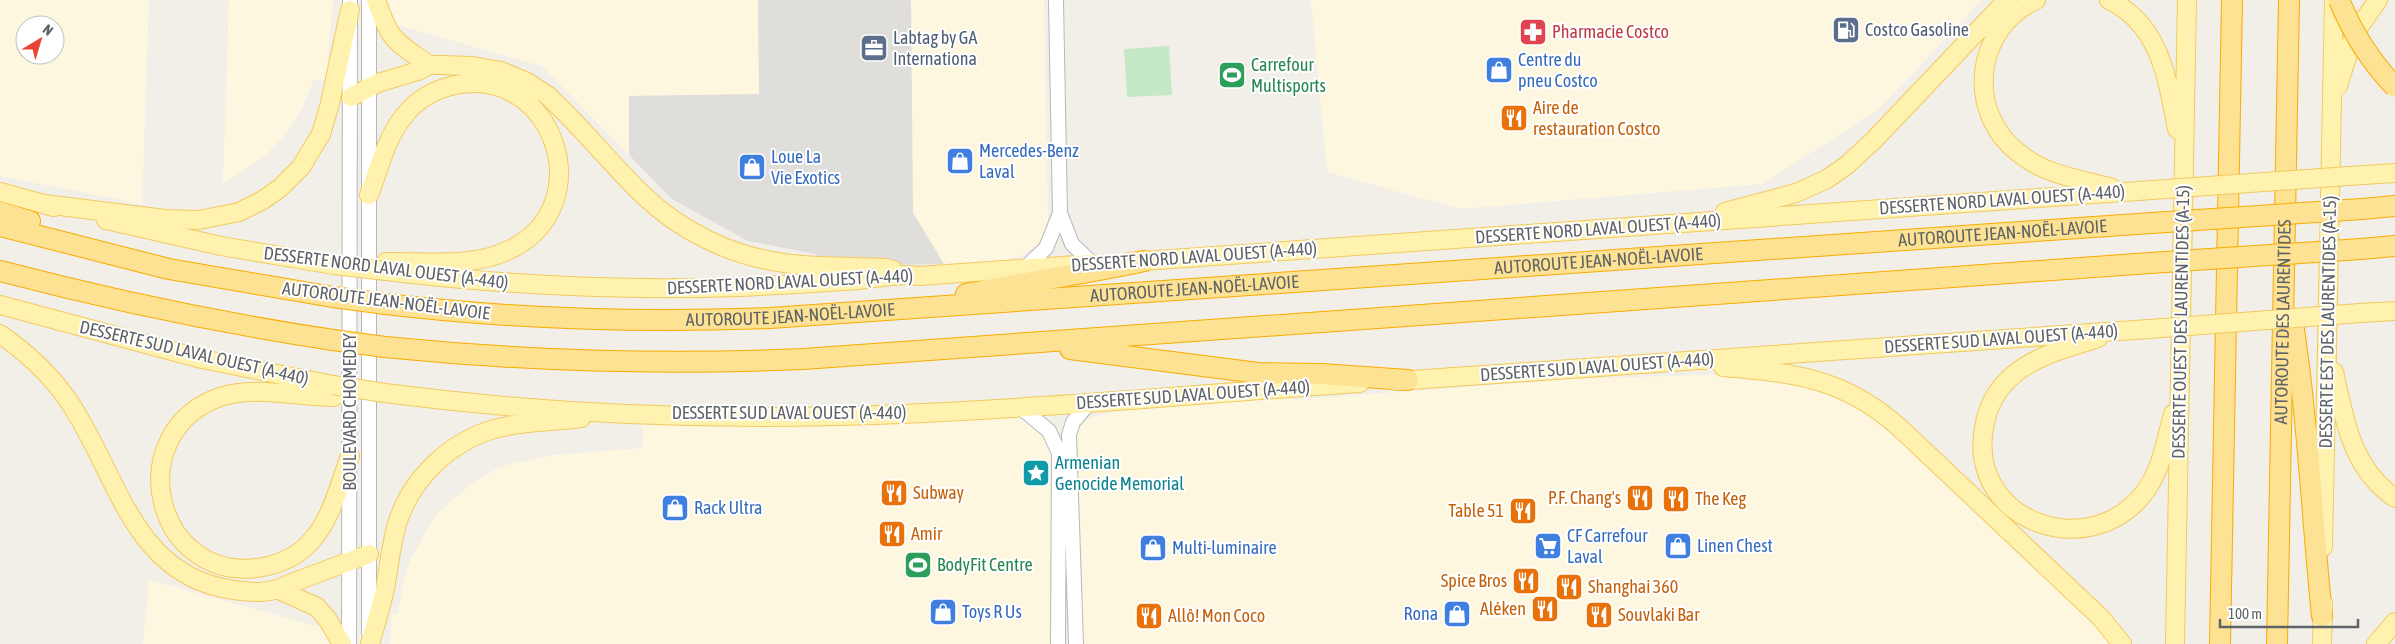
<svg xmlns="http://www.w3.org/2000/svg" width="2395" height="644" viewBox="0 0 2395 644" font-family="'Asap Condensed',sans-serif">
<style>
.commercial{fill:#fef7e0;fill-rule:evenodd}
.industrial{fill:#e0deda}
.green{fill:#c5e8c5}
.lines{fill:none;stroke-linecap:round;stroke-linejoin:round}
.minor-casing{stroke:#b5b8bc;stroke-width:16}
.major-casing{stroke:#f2c960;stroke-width:20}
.highway-casing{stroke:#f9ab00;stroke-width:22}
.minor{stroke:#fff;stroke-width:14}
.major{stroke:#fff2af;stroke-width:18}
.highway{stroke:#fde293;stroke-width:20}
.major-bridge-casing{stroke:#f2c960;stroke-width:20;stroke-linecap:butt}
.highway-bridge-casing{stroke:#f9ab00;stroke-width:22;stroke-linecap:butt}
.major-bridge{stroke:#fff2af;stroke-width:18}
.highway-bridge{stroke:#fde293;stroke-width:20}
.labels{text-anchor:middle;stroke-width:4;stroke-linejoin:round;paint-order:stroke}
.service-label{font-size:18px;fill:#4e5e75;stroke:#fff;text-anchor:start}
.health-label{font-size:18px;fill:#be3a42;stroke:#fff;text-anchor:start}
.shop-label{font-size:18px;fill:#366cbe;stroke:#fff;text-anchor:start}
.leisure-label{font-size:18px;fill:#27864d;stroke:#fff;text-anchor:start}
.food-label{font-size:18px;fill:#c56008;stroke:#fff;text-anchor:start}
.street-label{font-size:18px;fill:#5f6368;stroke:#fff}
.culture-label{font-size:18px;fill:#0d838f;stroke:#fff;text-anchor:start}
</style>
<rect width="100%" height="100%" fill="#f1efe8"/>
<path class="commercial" d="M0,0h149l-7,204 -142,-28zM25,25h30v30h-30z
M229,0h104l-7,80h-12l-14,33 -11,17 -25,27 -41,27z
M384,0h374l1,94 -130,2v59l-87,-89 -152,-43z
M911,0h133l4,220 -8,22 -18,14 -13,2 -1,3 -64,3 -31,-51z
M1311,0h671l-104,110 -116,74 -301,25 -134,-37z
M1736,374l36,1 90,29 254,240h-1035l-7,-209 7,-12 11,-6 31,-7 168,-13 1,3 280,-21z
M1013,417l16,3 8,4 16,24 2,50 -3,27v119h-662l1,-30h7l5,-32 7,-21 17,-32 10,-15 30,-27 31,-19 16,-5 40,-8 88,-7 1,-18 -4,-5h213z
M149,580l178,49 5,15h-189z"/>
<path class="industrial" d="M758,0h153l2,213 31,51 -57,1 -70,-4 -1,-7 -68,-13 -76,-42 -43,-44v-59l130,-2z"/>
<path class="green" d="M1169,46l3,49 -45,2 -3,-48z"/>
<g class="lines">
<g class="minor-casing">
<path id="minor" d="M369,0v633
M1056,0l4,213 12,31 21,20
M1025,268l21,-20 14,-35
M1020,407l29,24 10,22 -1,191
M349,644l1,-644
M1076,644l-7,-209 4,-13 17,-20"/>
</g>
<g class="major-casing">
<path id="major" d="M376,0c16,44 17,39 53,65
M2036,0c-62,28 -71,113 -16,154 26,21 60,25 92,34
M2109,0c52,25 58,79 68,129
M2338,86l16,-52 24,-34
M351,97l27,-14 40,-12 11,-6h12l31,1 29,5 26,11 20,13c34,31 62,67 95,99 38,37 89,62 142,69 33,5 69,3 102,5l7,2
M2363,175l32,-2
M0,192l54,15
M369,195c10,-26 17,-57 35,-79 12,-16 31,-27 51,-31 99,-20 147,121 54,165 -37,18 -82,11 -123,12
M44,204l121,15 34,1 40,-8 24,-12 17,-12 21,-21 20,-33 8,-27 21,-97
M1725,212l71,-19 31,-14 20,-14 26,-24 134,-141
M106,220l115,26 113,19
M1129,262l1023,-72
M386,271c117,14 234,20 352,16 40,-2 80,-4 121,-7 20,-2 39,-7 60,-4l172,-12
M0,305l202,54 131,26
M2360,313l35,-2
M0,334c27,19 52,42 70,69 48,72 63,174 164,187 19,3 39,4 55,-6l80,-30
M2098,338c-30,10 -62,17 -86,38 -16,14 -25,32 -28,52 -17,95 109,138 163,61 15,-22 19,-50 26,-75
M1723,367c72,6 122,11 178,62l200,189 21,26
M2334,372c11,48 17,96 61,126
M1396,381l753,-52
M385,393c161,21 327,28 490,22 161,-6 323,-21 485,-32
M334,397c-38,0 -77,-12 -114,0 -99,35 -67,183 37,171 22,-3 42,-12 56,-29 19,-22 27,-56 37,-83
M2323,547l11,-547
M279,590l38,17 11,13 14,24
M370,644c5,-18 11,-37 15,-55 4,-23 6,-46 13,-68 14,-43 52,-79 96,-92 28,-8 58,-7 87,-11
M2175,644l12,-644
M2322,644l1,-41
M2376,644l19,-22"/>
</g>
<g class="highway-casing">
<g id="highway">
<path d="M2362,209l33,-3"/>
<path d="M0,212l30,9"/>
<path d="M0,226l169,43 164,28"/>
<path d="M2361,249l34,-3"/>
<path d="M0,271c110,29 220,52 333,69"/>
<path d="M966,294c59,-12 119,-20 178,-33"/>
<path id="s1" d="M386,304c127,15 256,19 384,14l1382,-95"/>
<path d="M2293,323c15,97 19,196 29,293"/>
<path d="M385,347c139,14 278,18 418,12l1347,-96"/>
<path d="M1070,349l188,24 63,1 87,6"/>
<path d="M2220,644l12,-644"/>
<path id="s2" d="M2277,644l12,-644"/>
</g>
</g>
<use href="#minor" class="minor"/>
<use href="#major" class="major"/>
<use href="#highway" class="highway"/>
<g class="major-bridge-casing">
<path id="major-bridge" d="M2152,190l211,-15
M334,265l52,6
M2149,329l211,-16
M333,385l52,8"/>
</g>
<g class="highway-bridge-casing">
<path id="highway-bridge" d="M2339,0c13,32 32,62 56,87
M2152,223l210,-14
M2150,263l211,-14
M333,297l53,7
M333,340l52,7"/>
</g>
<use href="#major-bridge" class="major-bridge"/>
<use href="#highway-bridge" class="highway-bridge"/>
</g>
<defs>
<g id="fuel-square" transform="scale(1.4375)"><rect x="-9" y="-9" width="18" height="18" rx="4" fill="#5c6f8a" stroke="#fff"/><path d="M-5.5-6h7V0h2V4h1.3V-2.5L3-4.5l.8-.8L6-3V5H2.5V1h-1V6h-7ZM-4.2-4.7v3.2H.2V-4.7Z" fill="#fff"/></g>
<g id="pharmacy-square" transform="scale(1.4375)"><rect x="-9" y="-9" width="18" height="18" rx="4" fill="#e0444e" stroke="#fff"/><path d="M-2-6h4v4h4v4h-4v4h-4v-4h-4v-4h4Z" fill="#fff"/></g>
<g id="office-square" transform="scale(1.4375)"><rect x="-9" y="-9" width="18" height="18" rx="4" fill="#5c6f8a" stroke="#fff"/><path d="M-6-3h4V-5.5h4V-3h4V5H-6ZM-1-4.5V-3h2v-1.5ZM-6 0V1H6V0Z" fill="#fff"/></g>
<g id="shop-square" transform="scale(1.4375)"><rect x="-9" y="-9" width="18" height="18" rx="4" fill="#3f7fe0" stroke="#fff"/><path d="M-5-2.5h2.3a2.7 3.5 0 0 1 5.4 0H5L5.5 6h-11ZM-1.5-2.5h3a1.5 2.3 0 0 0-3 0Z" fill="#fff"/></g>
<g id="stadium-square" transform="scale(1.4375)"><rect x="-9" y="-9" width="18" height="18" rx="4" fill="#2e9e5b" stroke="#fff"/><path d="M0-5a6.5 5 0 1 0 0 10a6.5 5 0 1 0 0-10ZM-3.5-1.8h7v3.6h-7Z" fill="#fff"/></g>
<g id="restaurant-square" transform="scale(1.4375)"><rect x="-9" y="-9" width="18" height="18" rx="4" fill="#e8710a" stroke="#fff"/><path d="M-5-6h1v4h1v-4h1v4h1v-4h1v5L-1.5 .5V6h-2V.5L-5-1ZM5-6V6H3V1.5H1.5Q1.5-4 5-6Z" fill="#fff"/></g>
<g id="sight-square" transform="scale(1.4375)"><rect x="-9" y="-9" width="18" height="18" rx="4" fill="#0f9aa8" stroke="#fff"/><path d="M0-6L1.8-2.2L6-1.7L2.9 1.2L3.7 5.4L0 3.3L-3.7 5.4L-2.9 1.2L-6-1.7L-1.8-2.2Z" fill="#fff"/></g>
<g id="supermarket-square" transform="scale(1.4375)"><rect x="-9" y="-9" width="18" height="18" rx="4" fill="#3f7fe0" stroke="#fff"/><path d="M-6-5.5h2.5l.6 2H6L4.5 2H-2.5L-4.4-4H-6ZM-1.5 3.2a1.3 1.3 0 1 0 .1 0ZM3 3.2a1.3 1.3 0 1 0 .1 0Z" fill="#fff"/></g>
</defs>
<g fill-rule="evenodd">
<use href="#fuel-square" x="1846" y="30"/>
<use href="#pharmacy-square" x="1533" y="32"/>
<use href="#office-square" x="874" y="48"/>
<use href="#shop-square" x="1499" y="70"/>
<use href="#stadium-square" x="1232" y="75"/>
<use href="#restaurant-square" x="1514" y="118"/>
<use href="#shop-square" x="960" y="161"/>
<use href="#shop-square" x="752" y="167"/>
<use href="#sight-square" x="1036" y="473"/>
<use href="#restaurant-square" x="894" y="493"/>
<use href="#restaurant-square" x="1640" y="498"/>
<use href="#restaurant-square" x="1676" y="499"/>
<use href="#shop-square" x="675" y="508"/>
<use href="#restaurant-square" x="1523" y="511"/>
<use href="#restaurant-square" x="892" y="534"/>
<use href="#supermarket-square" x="1548" y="546"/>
<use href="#shop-square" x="1678" y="546"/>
<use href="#shop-square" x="1153" y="548"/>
<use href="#stadium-square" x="918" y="565"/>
<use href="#restaurant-square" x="1526" y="581"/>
<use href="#restaurant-square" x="1569" y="587"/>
<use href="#restaurant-square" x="1545" y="609"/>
<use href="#shop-square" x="943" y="612"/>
<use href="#shop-square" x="1457" y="614"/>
<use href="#restaurant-square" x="1599" y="615"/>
<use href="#restaurant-square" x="1149" y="616"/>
</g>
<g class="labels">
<g class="service-label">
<text x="1865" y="36">Costco Gasoline</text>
<text x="893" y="44">Labtag by GA<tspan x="893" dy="21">Internationa</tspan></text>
</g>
<g class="health-label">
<text x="1552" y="38">Pharmacie Costco</text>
</g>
<g class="shop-label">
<text x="1518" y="66">Centre du<tspan x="1518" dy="21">pneu Costco</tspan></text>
<text x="979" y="157">Mercedes-Benz<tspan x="979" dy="21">Laval</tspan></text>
<text x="771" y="163">Loue La<tspan x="771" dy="21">Vie Exotics</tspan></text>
<text x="694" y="514">Rack Ultra</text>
<text x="1567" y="542">CF Carrefour<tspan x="1567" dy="21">Laval</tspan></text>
<text x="1697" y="552">Linen Chest</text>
<text x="1172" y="554">Multi-luminaire</text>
<text x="962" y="618">Toys R Us</text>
<text x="1438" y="620" text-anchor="end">Rona</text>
</g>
<g class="leisure-label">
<text x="1251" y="71">Carrefour<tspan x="1251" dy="21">Multisports</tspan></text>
<text x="937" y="571">BodyFit Centre</text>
</g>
<g class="food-label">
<text x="1533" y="114">Aire de<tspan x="1533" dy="21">restauration Costco</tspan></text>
<text x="913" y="499">Subway</text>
<text x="1621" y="504" text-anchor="end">P.F. Chang's</text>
<text x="1695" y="505">The Keg</text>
<text x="1504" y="517" text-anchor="end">Table 51</text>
<text x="911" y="540">Amir</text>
<text x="1507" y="587" text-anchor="end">Spice Bros</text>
<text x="1588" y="593">Shanghai 360</text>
<text x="1526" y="615" text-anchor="end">Aléken</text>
<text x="1618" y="621">Souvlaki Bar</text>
<text x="1168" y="622">Allô! Mon Coco</text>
</g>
<g class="street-label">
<text transform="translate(2002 200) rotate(-4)" y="6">DESSERTE NORD LAVAL OUEST (A-440)</text>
<text transform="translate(1598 229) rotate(-4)" y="6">DESSERTE NORD LAVAL OUEST (A-440)</text>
<text dy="6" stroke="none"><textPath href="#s1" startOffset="1620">AUTOROUTE JEAN-NOËL-LAVOIE</textPath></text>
<text transform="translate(1194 257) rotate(-4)" y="6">DESSERTE NORD LAVAL OUEST (A-440)</text>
<text dy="6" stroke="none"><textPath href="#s1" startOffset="1215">AUTOROUTE JEAN-NOËL-LAVOIE</textPath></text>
<text transform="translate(386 268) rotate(7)" y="6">DESSERTE NORD LAVAL OUEST (A-440)</text>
<text transform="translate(790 282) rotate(-3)" y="6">DESSERTE NORD LAVAL OUEST (A-440)</text>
<text dy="6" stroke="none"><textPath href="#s1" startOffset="810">AUTOROUTE JEAN-NOËL-LAVOIE</textPath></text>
<text transform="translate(386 301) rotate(7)" y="6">AUTOROUTE JEAN-NOËL-LAVOIE</text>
<text dy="6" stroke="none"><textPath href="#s1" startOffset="405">AUTOROUTE JEAN-NOËL-LAVOIE</textPath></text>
<text transform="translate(2181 322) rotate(-89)" y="6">DESSERTE OUEST DES LAURENTIDES (A-15)</text>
<text dy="6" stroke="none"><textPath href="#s2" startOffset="322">AUTOROUTE DES LAURENTIDES</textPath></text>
<text transform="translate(2328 322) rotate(-89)" y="6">DESSERTE EST DES LAURENTIDES (A-15)</text>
<text transform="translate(2001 339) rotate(-4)" y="6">DESSERTE SUD LAVAL OUEST (A-440)</text>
<text transform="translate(194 353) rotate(13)" y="6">DESSERTE SUD LAVAL OUEST (A-440)</text>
<text transform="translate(1597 367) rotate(-4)" y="6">DESSERTE SUD LAVAL OUEST (A-440)</text>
<text transform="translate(1193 395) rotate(-4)" y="6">DESSERTE SUD LAVAL OUEST (A-440)</text>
<text transform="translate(350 412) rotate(-90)" y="6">BOULEVARD CHOMEDEY</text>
<text x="789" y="419">DESSERTE SUD LAVAL OUEST (A-440)</text>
</g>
<g class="culture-label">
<text x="1055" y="469">Armenian<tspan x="1055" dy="21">Genocide Memorial</tspan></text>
</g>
</g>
<g transform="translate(40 40) rotate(38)"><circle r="24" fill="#ffffff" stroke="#bfc1c3"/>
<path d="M0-4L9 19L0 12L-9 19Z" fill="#ea4335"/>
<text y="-8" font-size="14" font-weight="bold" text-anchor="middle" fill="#5f6368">N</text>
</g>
<path d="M2220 619v8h138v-8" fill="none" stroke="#5f6368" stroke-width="2.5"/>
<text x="2228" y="619" font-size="15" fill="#5f6368" stroke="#ffffff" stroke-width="4" paint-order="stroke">100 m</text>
</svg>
